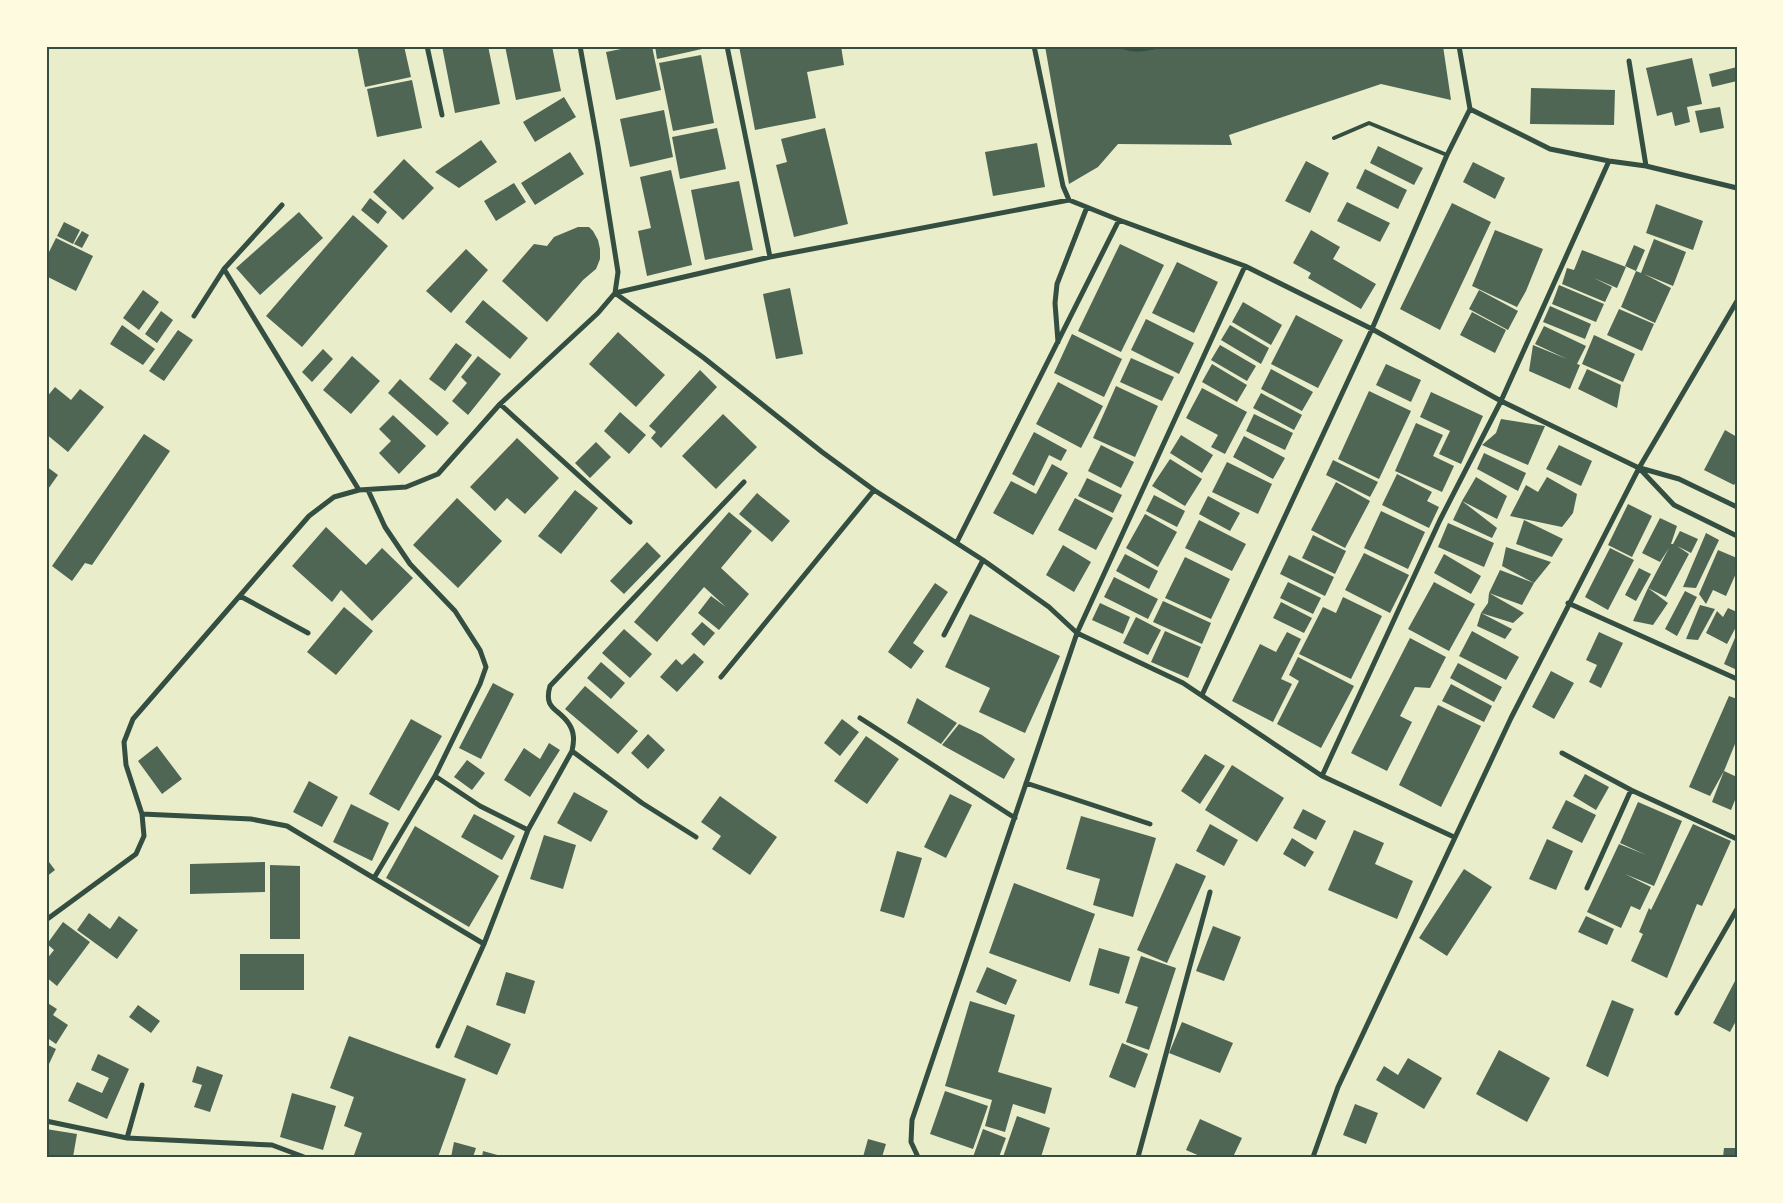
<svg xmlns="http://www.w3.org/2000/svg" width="1783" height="1203" viewBox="0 0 1783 1203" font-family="Quicksand,sans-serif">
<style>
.building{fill:#4f6655}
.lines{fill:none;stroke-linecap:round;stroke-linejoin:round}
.service{stroke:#344e41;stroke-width:4}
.minor{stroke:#344e41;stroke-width:5}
.neatline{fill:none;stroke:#344e41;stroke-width:2}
</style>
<rect width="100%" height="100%" fill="#e9edc9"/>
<path class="building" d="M357,46h47l7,31 -46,10z
M442,46h46l12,58 -45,9z
M505,46h47l9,45 -45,9z
M636,46h16l9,44 -45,10 -10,-48z
M655,46h47v3l-45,10z
M739,46h102l3,19 -37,7 9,46 -61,12z
M1045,46h398l8,54 -70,-16 -152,51 3,10 -114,-1 -20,23 -29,17z
M701,55l13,68 -41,8 -14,-68z
M1692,58l10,46 -15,3 3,15 -15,4 -3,-14 -15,4 -11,-48z
M1737,67v14l-25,6 -3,-13z
M412,80l10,48 -45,9 -10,-48z
M1531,88l84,2 -1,35 -84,-1z
M564,97l12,20 -41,25 -12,-20z
M1720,107l4,21 -24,5 -5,-22z
M664,110l9,47 -43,10 -10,-48z
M717,128l9,41 -46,10 -8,-42z
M825,128l23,96 -54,13 -18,-72 11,-3 -6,-23z
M481,140l16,22 -38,26 -24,-16z
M1037,143l8,44 -52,9 -8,-44z
M1378,146l45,22 -9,17 -44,-22z
M570,152l14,22 -49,31 -14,-22z
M404,159l30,29 -31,32 -30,-28z
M1306,161l23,12 -19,40 -25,-12z
M1473,162l32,16 -10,21 -32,-17z
M1365,169l42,21 -9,19 -42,-21z
M671,170l21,95 -45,11 -9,-45 13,-3 -11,-51z
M739,181l14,69 -48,10 -14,-70z
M514,183l12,19 -30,19 -12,-20z
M370,198l17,14 -9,12 -17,-14z
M1347,202l43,21 -10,19 -43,-21z
M1452,203l39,19 -51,108 -40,-21z
M1656,204l47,17 -10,29 -47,-17z
M299,212l24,26 -63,57 -24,-27z
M353,215l35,31 -86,101 -36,-31z
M64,222l16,8 -7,14 -16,-8z
M578,227h11l4,4 5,9 2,9v10l-4,10 -13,11 -36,42 -45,-41 32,-37 13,2 7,-9z
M1311,230l29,17 -7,12 43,25 -15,25 -53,-31 3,-5 -18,-10z
M1495,230l48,19 -17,42 -9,16 -45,-21z
M82,231l7,4 -7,13 -8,-4z
M56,238l37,18 -17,35 -30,-15v-18z
M1654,239l32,13 -13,34 -29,-12 27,14 -16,35 -34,-16 15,-36 5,2z
M1120,244l44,21 -43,87 -43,-21z
M1634,245l11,5 -9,21 -11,-5z
M466,249l22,21 -37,43 -25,-22z
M1582,250l44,17 -9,21 -23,-10 18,9 -7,15 -43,-18 5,-16 7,2z
M1177,262l41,20 -24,51 -42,-20z
M1559,285l45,19 -8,18 -44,-18z
M790,288l13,66 -27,5 -13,-65z
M143,290l16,12 -20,28 -16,-12z
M1479,290l39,21 -10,19 -39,-21z
M483,300l45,38 -18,21 -45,-37z
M1243,302l39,23 -11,20 -39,-23z
M1550,306l41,18 -6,15 -42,-17z
M1619,309l35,15 -12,27 -35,-16z
M161,311l12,9 -16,23 -12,-9z
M1472,312l34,18 -11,23 -35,-18z
M1296,315l47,25 -25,48 -47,-24z
M1146,319l48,24 -15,31 -48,-24z
M122,325l33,24 -12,16 -33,-21z
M1230,325l39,23 -8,16 -40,-24z
M1544,326l42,20 -9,18 3,1 -10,24 -41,-18 4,-26 34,14 -32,-15z
M178,330l15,10 -29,41 -15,-10z
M618,332l47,43 -29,32 -47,-43z
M1072,334l50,25 -18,38 -50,-24z
M1594,335l41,19 -12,28 -41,-18z
M456,343l16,12 -27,36 -16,-12z
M1220,345l36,21 -9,15 -36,-21z
M323,349l10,10 -21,23 -10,-10z
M352,356l28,25 -29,33 -28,-24z
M478,356l23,18 -33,41 -16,-14 15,-18 -6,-6z
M1131,358l43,19 -12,24 -42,-19z
M1212,364l35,21 -10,17 -35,-20z
M1386,364l35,16 -10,22 -35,-17z
M1271,369l42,23 -11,19 -41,-22z
M1587,369l34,16 -4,23 -39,-19z
M700,370l17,17 -56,61 -10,-10 5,-6 -7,-6z
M400,379l49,44 -12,13 -49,-43z
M1058,382l45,24 -22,42 -45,-24z
M1116,386l42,20 -23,51 -42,-19z
M55,387l16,13 9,-11 24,18 -36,45 -22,-18v-36z
M1202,388l45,24 -22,42 -14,-7 7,-12 -32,-17z
M1369,391l42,20 -32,68 -41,-20z
M1431,392l52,24 -22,48 -22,-10 11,-23 -30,-14z
M1261,393l41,22 -8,15 -41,-22z
M620,412l26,23 -17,19 -25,-23z
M723,414l34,33 -41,42 -34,-33z
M1254,414l39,19 -8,17 -39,-19z
M393,415l33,31 -27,28 -20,-21 12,-12 -12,-12z
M1501,419l44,7 -17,39 -46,-20 14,-12z
M1416,423l27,12 -10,21 21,10 -12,26 -47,-21z
M1725,430l12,7v43l-3,5 -30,-15z
M1034,432l33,18 -6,11 -12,-6 -15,31 -22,-12z
M144,434l26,17 -78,114 -7,-2 -13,18 -20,-15z
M1181,435l32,20 -11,18 -32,-20z
M1244,436l41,22 -12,21 -40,-22z
M517,438l42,40 -34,36 -18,-16 -12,13 -25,-24z
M596,442l15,15 -21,21 -15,-15z
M1101,445l33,17 -13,26 -33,-17z
M1559,445l33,16 -11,25 -35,-17z
M1484,453l42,20 -8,18 -41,-22z
M1170,459l32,20 -17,27 -33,-20z
M1333,460l45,22 -8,15 -44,-22z
M1227,462l45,22 -14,30 -46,-22z
M1052,464l16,9 -35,62 -40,-22 18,-32 25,13z
M46,466l12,9 -12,17z
M1397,474l35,18 -5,9 12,6 -10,21 -47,-23z
M1476,477l31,19 -10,23 -35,-18 35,27 -5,10 -39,-18 9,-19z
M1547,477l30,17 -4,19 -11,14 -52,-11 16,-31 12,7z
M1087,478l35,17 -9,18 -35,-17z
M1336,482l34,19 -25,47 -34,-18z
M575,490l23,18 -37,46 -23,-18z
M757,493l33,28 -18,21 -33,-28z
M1154,495l31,16 -8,16 -31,-16z
M1208,496l32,17 -10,18 -31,-17z
M457,498l45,43 -44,47 -45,-43z
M1075,498l38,20 -17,32 -38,-20z
M1628,504l24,12 -20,41 -24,-12z
M1381,511l44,21 -17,37 -44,-21z
M729,512l23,19 -31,37 28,26 -30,36 -21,-17 13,-17 15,11 -22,-20 -47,55 -23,-20z
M1145,514l32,18 -19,35 -32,-19z
M1660,518l17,8 -6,18h2l7,-13 18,8 -7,14 -14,-7 12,8 -23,43 -18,-9 21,-40 -9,14 -18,-9z
M1199,520l47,24 -14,27 -47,-23z
M1524,520l39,19 -11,18 -36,-13z
M1448,523l46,20 -10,24 -46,-20z
M326,527l40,38 16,-17 31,30 -41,43 -31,-31 -9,12 -40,-36z
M1706,533l13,7 -23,48 -13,-1z
M1313,535l33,16 -11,23 -33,-16z
M647,542l14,14 -37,38 -14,-13z
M1063,545l28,17 -17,30 -28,-17z
M1506,547l45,15 -17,21 -32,-17z
M1610,548l24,12 -26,50 -23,-13z
M1718,550l19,8v13l-11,25 -13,-6 -7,14 -7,-10z
M1364,553l45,22 -19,38 -45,-23z
M1125,554l33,17 -9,18 -33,-18z
M1444,554l37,22 -10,18 -37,-21z
M1289,555l45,22 -9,19 -45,-22z
M1185,557l45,22 -19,40 -46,-21z
M1639,568l12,6 -15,27 -11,-6z
M1500,570l34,13 -12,22 -33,-12z
M1114,577l44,22 -10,20 -44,-22z
M1288,582l33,16 -8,16 -33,-16z
M1434,582l41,22 -26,47 -41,-22z
M935,583l13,9 -35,51 11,8 -13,18 -23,-17z
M1648,588l20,15 -15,22 -20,-4z
M1685,591l12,6 -20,39 -12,-7z
M1489,593l35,20 -11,10 -32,-10 7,-10z
M1343,597l39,19 -31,63 -52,-25 24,-47 13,6z
M1163,601l48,22 -9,21 -49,-22z
M1281,602l31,16 -8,15 -31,-15z
M1100,603l30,14 -7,17 -31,-14z
M1700,605l15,4 -17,31 -12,-1z
M344,607l29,24 -37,44 -29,-23z
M1728,608l9,4v13l-10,19 -21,-11 11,-22 6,6z
M1481,613l31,16 -7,10 -28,-13z
M970,614l90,42 -35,77 -46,-21 11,-24 -45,-21z
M1136,617l25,13 -13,25 -25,-12z
M702,622l13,11 -11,13 -13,-12z
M624,629l28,25 -22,24 -28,-25z
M1165,631l36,16 -13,31 -37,-16z
M1472,631l47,26 -13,23 -47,-24z
M1287,632l14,7 -20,40 11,5 -19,38 -41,-21 28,-57 16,8z
M1599,632l24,11 -22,45 -12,-6 8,-17 -11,-5z
M1737,633v37l-13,-6z
M1410,638l36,19 -16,31 -15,-1 -15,29 12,6 -25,49 -36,-18z
M694,653l10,9 -27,30 -17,-15 16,-18 6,6z
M1298,657l56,29 -33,62 -44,-24 22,-43 -10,-6z
M601,662l24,21 -14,16 -24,-21z
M1458,663l44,24 -8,15 -44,-24z
M1551,671l23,12 -20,36 -22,-12z
M493,683l21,11 -33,65 -22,-11z
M1451,684l41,22 -8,16 -42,-21z
M585,686l53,45 -20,23 -53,-45z
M1729,696l8,3v40l-13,32 -14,25 -21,-9z
M917,698l40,25 -16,21 -34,-21z
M1438,705l43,21 -40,81 -42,-22z
M411,719l31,17 -43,75 -30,-17z
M842,719l17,13 -19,24 -16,-13z
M959,724l23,11 33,24 -11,20 -62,-34z
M648,734l17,16 -17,19 -17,-16z
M866,736l33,23 -32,45 -33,-23z
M549,743l11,7 -30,47 -26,-17 20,-32 16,11z
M157,746l25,33 -20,15 -24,-33z
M1205,754l20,12 -25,38 -19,-13z
M467,760l18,13 -13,17 -18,-13z
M1232,765l52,33 -27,44 -52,-32z
M1724,771l13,6v18l-6,15 -19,-8z
M1585,774l24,13 -13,23 -23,-14z
M309,781l29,16 -16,30 -29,-15z
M574,792l34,19 -17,31 -34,-19z
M950,794l22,11 -26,53 -22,-11z
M720,796l57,41 -27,38 -38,-26 9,-13 -20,-14z
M1566,800l30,15 -14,28 -30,-15z
M1638,802l44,19 -28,65 -29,-12 26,13 -11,23 -9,-4 -10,22 -34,-16 32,-68 27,11 -26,-12z
M351,804l38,19 -17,38 -39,-19z
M1303,809l23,12 -10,19 -23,-12z
M474,814l41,22 -13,24 -41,-23z
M1081,816l75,22 -23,79 -40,-12 7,-26 -34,-10z
M1210,824l28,16 -14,26 -28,-15z
M1693,824l38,17 -29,65 -5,-2 -30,74 -36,-17 12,-27 -4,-2 10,-24 2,2z
M415,826l84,50 -30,51 -83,-49z
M1354,830l30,13 -9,21 38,17 -16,38 -69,-29z
M544,835l32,10 -13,44 -33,-10z
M1292,838l22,14 -9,15 -22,-13z
M1547,839l26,12 -17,39 -27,-11z
M897,851l25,7 -18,60 -24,-7z
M46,858l9,12 -9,7z
M265,862v30l-75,2v-30z
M1176,863l30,13 -39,87 -30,-13z
M270,865l30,1v73h-30z
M1464,869l28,18 -45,69 -28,-18z
M1014,883l81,31 -25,68 -81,-29z
M89,913l21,16 9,-13 19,14 -21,29 -40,-29z
M1586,916l28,13 -7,16 -29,-13z
M63,922l27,20 -33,44 -11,-9v-17l8,-10 -7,-6z
M1213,926l28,11 -17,44 -28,-10z
M1099,948l31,9 -11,37 -30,-9z
M240,954h64v36h-64z
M1141,956l35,12 -27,82 -23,-8 12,-35 -13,-4z
M987,967l30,13 -11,25 -30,-13z
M506,972l29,9 -10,33 -29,-9z
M1735,981h2v38l-7,13 -17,-9z
M1612,1000l22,9 -26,68 -22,-11z
M970,1001l45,14 -17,57 54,16 -7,26 -32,-10 -8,28 -20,-6 7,-26 -47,-14z
M46,1002l11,7 -4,6 15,10 -12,19 -10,-7z
M138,1005l22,16 -9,12 -22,-16z
M1182,1022l51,21 -13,30 -51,-20z
M467,1025l44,19 -14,31 -43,-18z
M349,1036l117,43 -28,78h-81l-3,-2 8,-22 -18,-7 10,-29 -24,-9z
M1122,1043l26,11 -13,34 -26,-11z
M46,1044l10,5 -7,15 -3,-1z
M1499,1050l51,28 -23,44 -51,-28z
M98,1054l31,15 -22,50 -39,-18 9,-19 25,11 7,-15 -18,-8z
M1408,1058l34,20 -18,31 -48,-29 8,-14 14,9z
M197,1066l26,9 -13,37 -16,-5 8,-22 -10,-3z
M945,1091l43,15 -15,43 -43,-15z
M292,1093l44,13 -13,44 -43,-13z
M1355,1104l23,9 -12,31 -23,-9z
M1017,1116l33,12 -9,29h-38z
M1200,1119l42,19 -9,19h-31l-16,-7z
M46,1129l31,5 -4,23h-27z
M983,1129l23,9 -7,19h-26z
M868,1139l18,5 -4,13h-19z
M454,1142l22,6 -3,9h-22z
M1724,1148h13v9h-14z
M483,1151l18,5v1h-19z"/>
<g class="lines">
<path class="service" d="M1120,46c14,6 26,3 41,0
M1334,138l35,-15 78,32"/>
<path class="minor" d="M427,46l15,69
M580,46l18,100 20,126 -3,21
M727,46l43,211
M1034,46l29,140 6,14
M1459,46l11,63
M1629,61l17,105
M1470,109l80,40 59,12 37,5 91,22
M1069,200l50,20 126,46 127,63 129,72 138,67 35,37 63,31
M224,269l135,221
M615,293l89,65 118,94 52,38 109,70 66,47 28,26 106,50 139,93 132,61
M615,293l155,-36 299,-57
M194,316l30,-47 58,-64
M1058,342l-3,-39 2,-19 30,-77
M500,404l130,118
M1640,468l39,11 58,28
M368,490l17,37 25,37 45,47 25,39 6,17 -6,17 -45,92 45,30 48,24
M957,542l162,-322
M240,596l68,37
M1568,603l169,76
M944,635l39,-75
M721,677l153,-187
M1202,695l170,-366 75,-174 23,-46
M860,718l155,100
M572,751l70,52 54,34
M1562,753l69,37 106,49
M1322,776l118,-256 61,-119 108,-240
M1026,783l124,41
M142,814l109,5 36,7 197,118
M374,878l61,-102
M1587,888l44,-98
M46,920l90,-66 8,-18 -2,-22 -16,-49 -2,-23 9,-23 176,-203 25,-19 25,-7 47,-3 32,-13 62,-70 98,-91 17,-20
M1677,1013l60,-104
M438,1046l46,-102 44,-114 44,-79c2,-9 3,-18 -3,-27 -10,-16 -26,-14 -19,-38l194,-204
M46,1121l81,17 145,7 32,12
M127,1138l15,-53
M918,1157l-7,-15 1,-22 165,-487 168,-367
M1138,1157l72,-265
M1313,1157l25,-70 173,-369 128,-250 98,-167"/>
</g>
<rect width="1783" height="1203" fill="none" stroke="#fefae0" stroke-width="95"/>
<rect x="48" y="48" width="1688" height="1108" class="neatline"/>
</svg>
